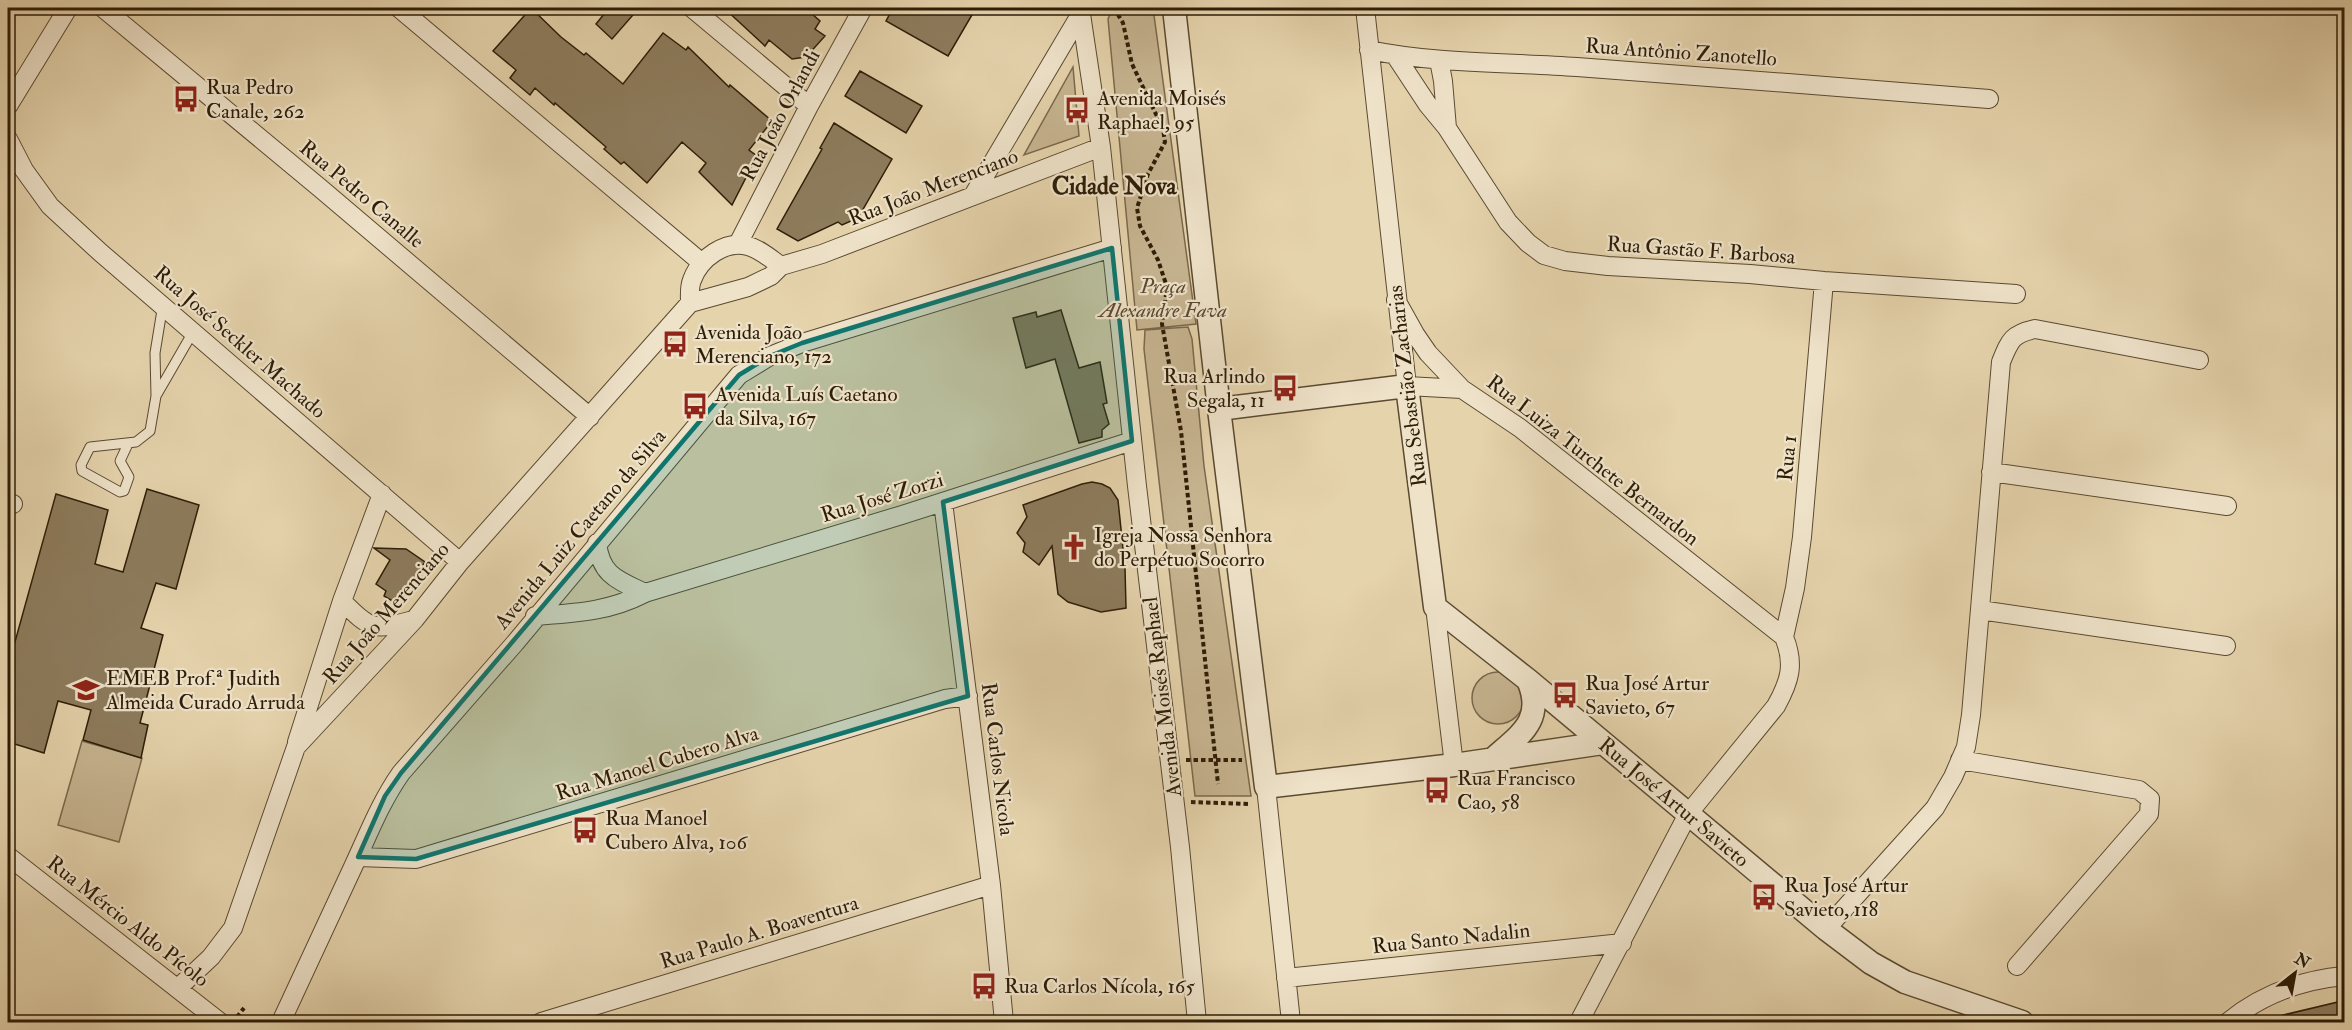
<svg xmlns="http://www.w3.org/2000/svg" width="2352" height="1030" viewBox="0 0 2352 1030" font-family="'IM FELL Double Pica',serif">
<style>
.green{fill:#c6b490;stroke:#7a684c;stroke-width:1.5}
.building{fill:#8d7c5d;stroke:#2d1d07;stroke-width:1.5}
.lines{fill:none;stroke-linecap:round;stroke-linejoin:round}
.service-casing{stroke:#5b4a30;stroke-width:11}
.minor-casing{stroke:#5b4a30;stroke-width:20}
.tertiary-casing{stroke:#5b4a30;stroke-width:25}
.path{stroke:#2d1d07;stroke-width:4;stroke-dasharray:4.5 3;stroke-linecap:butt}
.service{stroke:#eee2c9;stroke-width:9}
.minor{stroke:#eee2c9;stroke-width:18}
.tertiary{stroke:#eee2c9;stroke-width:22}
.marked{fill:#0f766e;fill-opacity:0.2;stroke:#0f766e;stroke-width:4.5;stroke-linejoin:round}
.labels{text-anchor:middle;stroke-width:4.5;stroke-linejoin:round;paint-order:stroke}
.street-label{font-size:21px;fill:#2d1d07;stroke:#eee2c9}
.poi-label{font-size:21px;fill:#2d1d07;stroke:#eee2c9;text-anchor:start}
.park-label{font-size:21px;font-style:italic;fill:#5b4a30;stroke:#eee2c9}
.quarter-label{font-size:24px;font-weight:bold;fill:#2d1d07;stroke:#eee2c9}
</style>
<rect width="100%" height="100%" fill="#e5d3ac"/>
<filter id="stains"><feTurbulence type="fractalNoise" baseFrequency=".00333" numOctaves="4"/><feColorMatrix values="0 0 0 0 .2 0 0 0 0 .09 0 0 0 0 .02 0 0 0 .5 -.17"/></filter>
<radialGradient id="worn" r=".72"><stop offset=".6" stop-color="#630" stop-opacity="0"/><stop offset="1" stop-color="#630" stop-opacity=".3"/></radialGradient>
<path class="green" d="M1113,8h40l43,316 -59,6 -29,-311z
M1073,67l6,69 -55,19z
M1188,327l4,12 12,127 47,330h-56l-51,-447 1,-19z
M1472 698a26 26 0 1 1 52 0a26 26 0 1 1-52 0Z
M82,741l60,17 -23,84 -61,-17z"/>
<path class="building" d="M531,8l30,29 23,18 2,-2 37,31 40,-51 23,17 2,-3 41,40 1,-2 42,36 -23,29 8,6 -25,49 -33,-33 7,-9 -24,-21 -35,41 -23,-21 -3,2 -17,-15 2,-2 -51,-44 -1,2 -19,-17 -5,7 -20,-17 6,-8 -23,-19z
M609,8h30l-27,31 -16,-15z
M724,8h81l15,13 -5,8 10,7 -19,21 -14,2 -23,-19 -4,6z
M893,8h83l-28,48 -62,-35z
M860,71l62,35 -16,27 -61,-37z
M834,123l58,36 -34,59 -16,7 -4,-3 -40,19 -21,-12 45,-80 -2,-1z
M1061,310l18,58 21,-6 7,41 -4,1 6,20 -7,6v7l-23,6 -24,-84 -29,9 -13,-50 23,-6 1,5z
M1092,482l10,2 8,4 8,12 7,68 1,40 -25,4 -33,-10 -10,-8 -6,-48 -13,19 -16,-13 2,-9 -8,-10 10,-16 -4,-12 59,-21z
M147,489l52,16 -23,84 -20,-6 -15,45 22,7 -23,88 8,2 -7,33 -58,-18 8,-30 -33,-9 -14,52 -36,-11v-75l48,-173 52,16 -13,54 28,8z
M374,548l32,1 19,13 -26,43 -15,-9 2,-5 -10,-7 14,-24z
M2342,1001l-2,22h-65v-6z"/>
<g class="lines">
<g class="service-casing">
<path id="service" d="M156,396l37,-64
M128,444l-8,17 9,16 -5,14 -4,1 -38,-21 -1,-6 9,-18 46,-5 14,-11 6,-35 -1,-43 8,-49"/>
</g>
<g class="minor-casing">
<path id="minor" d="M103,8l217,180 270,229
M399,8l303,255
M692,8l117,98
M1365,8l42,378 55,3
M1081,14l20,133 36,339 43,361 17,175
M1369,50c68,14 139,12 208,17 137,10 275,21 412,32
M1395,55l33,50 19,23 61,94 20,21 16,12 21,6 43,5 142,8 74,7 192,13
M1439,60l4,21 4,47
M8,106l60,-98
M8,139l16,31 26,36 51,47 359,309
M974,194l109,-184
M738,244l71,-138 54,-98
M1396,300l19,34 13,19 34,36 58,39 264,209c11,27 6,44 -8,69l-88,108 -109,208
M690,303c0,-8 -1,-16 2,-23 8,-22 33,-40 56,-34 12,3 23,13 33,20
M1991,472l236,34
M943,502l48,383 13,137
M8,506l5,-2
M597,543c4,33 21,37 48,50
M342,601c29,29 32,30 71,19
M1435,607l19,158
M1980,610l246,36
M535,616c40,-3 73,-4 110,-23l257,-78 230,-74
M1784,637l11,-49 7,-51 22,-256
M297,742l45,-141 40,-107
M1960,760l179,30 11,9 -1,15 -132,152
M1266,787l25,235
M8,856l212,166
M358,857l58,2 529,-160 23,-3
M1826,929l109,-121 18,-31 13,-30 5,-32 30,-353c9,-22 11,-28 34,-33l164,31
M1286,978l336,-35
M178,988l33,-31 22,-29 63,-181 119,-128 45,-57 230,-259 58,-16 23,-11 10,-10 41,-12 279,-107
M281,1022c24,-51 48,-103 72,-155 15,-32 27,-64 48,-94l114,-130 224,-268 31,-19 32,-13 310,-95
M541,1022l450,-137
M2228,1022c33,-27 74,-42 116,-46"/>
</g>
<g class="tertiary-casing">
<path id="tertiary" d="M1174,8l45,401 47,378 188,-22 149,-22
M1219,409l188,-23 28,221 93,73 298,249 45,34 34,19 117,40
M1494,758c27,-24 51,-38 34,-78"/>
</g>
<path class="path" d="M1114,8l9,15 9,41 31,65 2,13 -17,32 -11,34 3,18 18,34 9,27 -5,37 19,107 37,353
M1186,760h56
M1191,802l58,2
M237,1017l7,-9"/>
<use href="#service" class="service"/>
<use href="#minor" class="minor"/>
<use href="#tertiary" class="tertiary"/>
</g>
<path class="marked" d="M1112,248l20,193 -189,61 25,194 -552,163 -58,-2 27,-61 16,-23 338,-398 31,-19 32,-13z"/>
<defs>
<g id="bus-bare" transform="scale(2.07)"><path d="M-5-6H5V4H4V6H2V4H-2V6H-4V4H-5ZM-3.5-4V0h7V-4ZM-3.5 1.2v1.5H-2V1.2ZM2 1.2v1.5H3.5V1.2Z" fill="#8f2418" stroke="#eee2c9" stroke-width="2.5" paint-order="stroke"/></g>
<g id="church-bare" transform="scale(2.07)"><path d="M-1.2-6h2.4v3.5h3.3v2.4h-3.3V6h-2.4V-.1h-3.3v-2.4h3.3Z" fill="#8f2418" stroke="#eee2c9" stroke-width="2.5" paint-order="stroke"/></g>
<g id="school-bare" transform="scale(2.07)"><path d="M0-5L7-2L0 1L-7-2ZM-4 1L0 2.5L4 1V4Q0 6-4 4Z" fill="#8f2418" stroke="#eee2c9" stroke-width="2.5" paint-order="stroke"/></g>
</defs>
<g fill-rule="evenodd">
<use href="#bus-bare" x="186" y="99"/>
<use href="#bus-bare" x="1077" y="110"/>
<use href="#bus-bare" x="675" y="344"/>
<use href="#bus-bare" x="1285" y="388"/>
<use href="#bus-bare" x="695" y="406"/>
<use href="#church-bare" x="1074" y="547"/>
<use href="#school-bare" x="86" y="690"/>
<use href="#bus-bare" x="1565" y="695"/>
<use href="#bus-bare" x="1437" y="790"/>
<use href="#bus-bare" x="585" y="830"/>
<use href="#bus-bare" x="1764" y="897"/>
<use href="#bus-bare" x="984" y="986"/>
</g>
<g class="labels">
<g class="street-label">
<text transform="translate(1681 52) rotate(4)" y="7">Rua Antônio Zanotello</text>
<text transform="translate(780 115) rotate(-62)" y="7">Rua João Orlandi</text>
<text transform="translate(933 187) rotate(-21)" y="7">Rua João Merenciano</text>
<text transform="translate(362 194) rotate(40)" y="7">Rua Pedro Canalle</text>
<text transform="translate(1701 250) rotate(4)" y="7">Rua Gastão F. Barbosa</text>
<text transform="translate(240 342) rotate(41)" y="7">Rua José Seckler Machado</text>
<text transform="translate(1407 386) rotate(-97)" y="7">Rua Sebastião Zacharias</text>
<text transform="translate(1787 458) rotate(-84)" y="7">Rua 1</text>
<text transform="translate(1593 460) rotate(38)" y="7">Rua Luiza Turchete Bernardon</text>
<text transform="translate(882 497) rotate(-17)" y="7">Rua José Zorzi</text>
<text transform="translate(580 529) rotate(-50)" y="7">Avenida Luiz Caetano da Silva</text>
<text transform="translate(386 613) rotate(-49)" y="7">Rua João Merenciano</text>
<text transform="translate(1162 697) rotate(-97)" y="7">Avenida Moisés Raphael</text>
<text transform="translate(998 759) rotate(83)" y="7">Rua Carlos Nicola</text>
<text transform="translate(657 763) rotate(-17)" y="7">Rua Manoel Cubero Alva</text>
<text transform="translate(1674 802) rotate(40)" y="7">Rua José Artur Savieto</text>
<text transform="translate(128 921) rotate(38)" y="7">Rua Mércio Aldo Pícolo</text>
<text transform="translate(759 932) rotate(-17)" y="7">Rua Paulo A. Boaventura</text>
<text transform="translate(1451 938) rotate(-6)" y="7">Rua Santo Nadalin</text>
</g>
<g class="poi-label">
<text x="206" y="94">Rua Pedro<tspan x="206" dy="24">Canale, 262</tspan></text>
<text x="1097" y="105">Avenida Moisés<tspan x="1097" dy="24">Raphael, 95</tspan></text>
<text x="695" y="339">Avenida João<tspan x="695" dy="24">Merenciano, 172</tspan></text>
<text x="1265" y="383" text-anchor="end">Rua Arlindo<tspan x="1265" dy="24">Segala, 11</tspan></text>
<text x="715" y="401">Avenida Luís Caetano<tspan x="715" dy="24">da Silva, 167</tspan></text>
<text x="1094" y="542">Igreja Nossa Senhora<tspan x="1094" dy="24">do Perpétuo Socorro</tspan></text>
<text x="106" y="685">EMEB Prof.ª Judith<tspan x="106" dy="24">Almeida Curado Arruda</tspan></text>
<text x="1585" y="690">Rua José Artur<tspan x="1585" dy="24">Savieto, 67</tspan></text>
<text x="1457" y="785">Rua Francisco<tspan x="1457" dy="24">Cao, 58</tspan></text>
<text x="605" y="825">Rua Manoel<tspan x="605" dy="24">Cubero Alva, 106</tspan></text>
<text x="1784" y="892">Rua José Artur<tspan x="1784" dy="24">Savieto, 118</tspan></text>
<text x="1004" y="993">Rua Carlos Nícola, 165</text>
</g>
<g class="park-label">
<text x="1163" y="293">Praça<tspan x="1163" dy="24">Alexandre Fava</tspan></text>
</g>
<g class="quarter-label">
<text x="1114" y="194">Cidade Nova</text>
</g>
</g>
<rect width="2352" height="1030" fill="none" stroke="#e5d3ac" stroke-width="30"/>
<rect x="9" y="9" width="2334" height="1012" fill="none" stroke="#2d1d07" stroke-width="3"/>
<rect x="15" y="15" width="2322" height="1000" fill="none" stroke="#2d1d07" stroke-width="1.5"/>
<g transform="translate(2295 973) rotate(31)" stroke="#eee2c9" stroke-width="4.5" paint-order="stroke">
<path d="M0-4.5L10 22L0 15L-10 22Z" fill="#2d1d07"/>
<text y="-9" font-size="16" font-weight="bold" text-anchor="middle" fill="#2d1d07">N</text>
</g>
<rect width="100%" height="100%" filter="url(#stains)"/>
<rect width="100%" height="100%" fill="url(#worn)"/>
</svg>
